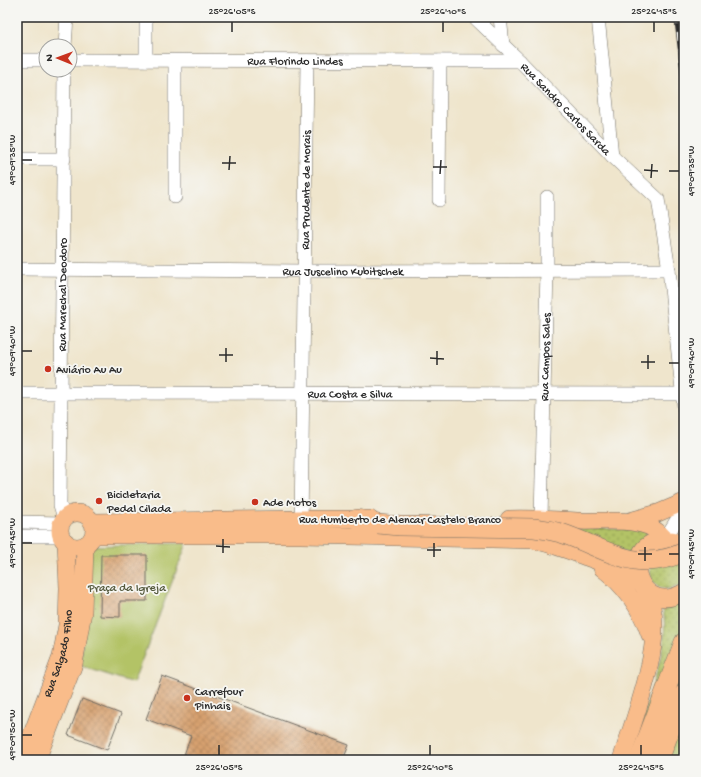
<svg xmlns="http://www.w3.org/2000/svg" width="701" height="777" viewBox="0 0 701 777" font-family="'Gochi Hand',sans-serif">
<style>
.grass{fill:url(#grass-dots);stroke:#6f7748}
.park{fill:#b3c366;stroke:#6f7748}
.building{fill:url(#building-cross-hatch)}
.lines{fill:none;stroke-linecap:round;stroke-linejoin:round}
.minor-casing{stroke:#706c63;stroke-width:14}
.major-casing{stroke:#706c63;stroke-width:18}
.highway-casing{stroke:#706c63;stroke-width:20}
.minor{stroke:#fff;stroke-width:13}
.major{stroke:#f9bc8a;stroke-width:17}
.highway{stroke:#f9bc8a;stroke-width:19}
.rail-casing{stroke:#2b2b2b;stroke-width:4}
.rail{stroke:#f6f6f2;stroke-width:2.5;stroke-dasharray:8;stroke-linecap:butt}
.highway-bridge-casing{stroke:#706c63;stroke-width:20;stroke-linecap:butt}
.highway-bridge{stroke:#f9bc8a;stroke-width:19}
.ticks{fill:none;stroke:#2b2b2b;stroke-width:1.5}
.poi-dot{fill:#c8321e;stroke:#f6f6f2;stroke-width:1.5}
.labels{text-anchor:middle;stroke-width:3.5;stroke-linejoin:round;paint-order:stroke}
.street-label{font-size:12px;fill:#2b2b2b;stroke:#f6f6f2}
.poi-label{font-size:12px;fill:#2b2b2b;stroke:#f6f6f2;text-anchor:start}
.park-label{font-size:12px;fill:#54593d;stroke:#f6f6f2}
.neatline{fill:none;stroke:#2b2b2b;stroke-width:1.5}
.ticks-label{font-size:10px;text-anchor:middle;fill:#2b2b2b}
</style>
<defs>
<pattern id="grass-dots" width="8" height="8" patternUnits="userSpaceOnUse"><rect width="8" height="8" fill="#b3c366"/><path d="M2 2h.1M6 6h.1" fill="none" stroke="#929f54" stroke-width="1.8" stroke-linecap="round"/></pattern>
<pattern id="building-cross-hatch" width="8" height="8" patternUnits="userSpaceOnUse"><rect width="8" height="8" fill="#d7a170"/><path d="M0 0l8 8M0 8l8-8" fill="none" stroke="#af835c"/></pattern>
</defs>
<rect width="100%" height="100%" fill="#f6f6f2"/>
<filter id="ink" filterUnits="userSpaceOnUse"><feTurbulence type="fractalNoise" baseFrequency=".025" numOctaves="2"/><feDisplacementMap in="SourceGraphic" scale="8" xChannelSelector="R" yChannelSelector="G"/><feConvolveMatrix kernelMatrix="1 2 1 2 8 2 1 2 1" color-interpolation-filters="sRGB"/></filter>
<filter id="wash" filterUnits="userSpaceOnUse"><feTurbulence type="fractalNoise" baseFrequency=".012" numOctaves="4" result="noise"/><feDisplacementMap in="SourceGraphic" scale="16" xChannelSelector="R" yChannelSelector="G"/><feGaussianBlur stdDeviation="0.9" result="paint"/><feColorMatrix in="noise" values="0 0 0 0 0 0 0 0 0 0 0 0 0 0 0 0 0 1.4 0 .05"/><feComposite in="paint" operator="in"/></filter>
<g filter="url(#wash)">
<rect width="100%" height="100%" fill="#efe5cc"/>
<path class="grass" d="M553,527l93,3 2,8 -16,17z
M665,548l19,4v32c-5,2 -13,5 -18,5 -23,-3 -19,-34 -1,-41z
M684,603v157h-53c6,-20 12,-39 17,-59 9,-30 22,-64 14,-96h15z"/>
<path class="park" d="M187,543l-54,140 -52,-17 7,-120z"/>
<g id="blocks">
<path class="building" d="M101,555h46v46h-27v16l-20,-1z
M162,676l187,69 -6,15h-161l9,-24 -45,-17z
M82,699l39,15 -14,36 -39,-15z"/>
</g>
</g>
<g filter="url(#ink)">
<use href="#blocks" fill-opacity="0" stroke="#706c63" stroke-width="1"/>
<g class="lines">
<g class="minor-casing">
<g id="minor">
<path d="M146,17v43"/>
<path id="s1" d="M474,17l46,44 92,95 46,43 11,71 15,138"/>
<path d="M500,17l3,28"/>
<path d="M598,17l14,139"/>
<path d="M65,46l2,-29"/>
<path d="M17,60h29"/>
<path id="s2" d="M70,60l450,1"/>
<path d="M17,159h47"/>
<path d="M175,197v-136"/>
<path d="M439,200l1,-139"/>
<path id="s3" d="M17,269l288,2 364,-1"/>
<path id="s4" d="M17,393l666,1"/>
<path id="s5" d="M64,518l-4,-13 4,-435"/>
<path id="s6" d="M541,518l6,-248v-73"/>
<path d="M17,522l44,1"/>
<path id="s7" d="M301,527l6,-466"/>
<path d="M17,536h44"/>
<path d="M665,539l19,-31"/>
</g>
</g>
<g class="major-casing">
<g id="major">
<circle cx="77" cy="530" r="17"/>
<path d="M509,519c23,-1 45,1 68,2 23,1 49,-3 71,5 7,3 12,7 17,13"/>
<path d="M630,521l28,-8 26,-11"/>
<path d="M93,522l208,-3h69"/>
<path d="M94,535h207l232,5c18,4 35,10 53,17 20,7 38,14 55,27"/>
<path d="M684,544c-9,-5 -17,-5 -27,-3 -38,11 -16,77 27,51"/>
<path d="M602,568c22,17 39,41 48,67"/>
<path id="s8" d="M22,760l39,-103 6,-32 1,-37 -2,-46"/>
<path d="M37,760l37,-96 9,-52 2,-67"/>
<path d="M621,760c13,-41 41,-111 31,-153 -1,-6 -4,-12 -7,-17"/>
</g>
</g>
<g class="highway-casing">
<path id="highway" d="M357,519l21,5
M639,760l45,-118
M659,760l25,-66"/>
</g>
<use href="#minor" class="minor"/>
<use href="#major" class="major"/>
<use href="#highway" class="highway"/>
<g class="rail-casing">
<path id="rail" d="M676,17l8,68"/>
</g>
<use href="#rail" class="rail"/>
<g class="highway-bridge-casing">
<path id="highway-bridge" d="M378,524l22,2 134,2c9,1 19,3 27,5 45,15 74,42 123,19"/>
</g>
<use href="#highway-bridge" class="highway-bridge"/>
</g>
</g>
<path class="ticks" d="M232,32v-10M443,32v-10M654,32v-10M22,160h10M222,163h14M433,167h14M229,170l1,-14M644,170l14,1M669,171h10M440,174l1,-14M651,178l1,-14M22,351h10M219,355h14M430,358l14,1M226,362v-14M641,362h14M669,363h10M437,365v-14M648,369v-14M22,543h10M216,546l14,1M427,550h14M223,553v-14M638,554h14M669,554h10M434,557v-14M645,561v-14M22,735h10M219,755v-10M430,755v-10M641,755v-10"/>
<g class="poi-dot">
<circle cx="48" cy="369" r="4"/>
<circle cx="99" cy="501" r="4"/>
<circle cx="255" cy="502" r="4"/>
<circle cx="187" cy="698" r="4"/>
</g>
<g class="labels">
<g class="street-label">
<text dy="4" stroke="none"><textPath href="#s2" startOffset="225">Rua Florindo Lindes</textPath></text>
<text dy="4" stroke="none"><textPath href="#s1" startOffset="130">Rua Sandro Carlos Sarda</textPath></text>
<text dy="4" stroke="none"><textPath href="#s7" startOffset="337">Rua Prudente de Morais</textPath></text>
<text dy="4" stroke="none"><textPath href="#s3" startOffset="326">Rua Juscelino Kubitschek</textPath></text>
<text dy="4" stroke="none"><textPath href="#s5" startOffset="224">Rua Marechal Deodoro</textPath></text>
<text dy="4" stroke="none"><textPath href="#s6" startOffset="161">Rua Campos Sales</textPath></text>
<text dy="4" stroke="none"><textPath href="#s4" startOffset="333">Rua Costa e Silva</textPath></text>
<text x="400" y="523">Rua Humberto de Alencar Castelo Branco</text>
<text dy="4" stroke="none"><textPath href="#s8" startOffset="113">Rua Salgado Filho</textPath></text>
</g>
<g class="poi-label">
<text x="56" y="373">Aviário Au Au</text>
<text x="107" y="498">Bicicletaria<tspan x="107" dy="14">Pedal Cilada</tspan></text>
<text x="263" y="506">Ade Motos</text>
<text x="195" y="695">Carrefour<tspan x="195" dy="14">Pinhais</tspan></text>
</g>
<g class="park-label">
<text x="127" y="591">Praça da Igreja</text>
</g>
</g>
<rect width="701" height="777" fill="none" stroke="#f6f6f2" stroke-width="44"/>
<g transform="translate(58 58) rotate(271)"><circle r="19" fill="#f6f6f2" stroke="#a5a5a2"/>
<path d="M0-3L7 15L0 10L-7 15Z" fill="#c8321e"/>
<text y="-6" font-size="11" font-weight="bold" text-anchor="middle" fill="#2b2b2b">N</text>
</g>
<rect x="22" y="22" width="657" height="733" class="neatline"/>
<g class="ticks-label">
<text x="232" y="14">25°26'05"S</text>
<text x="443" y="14">25°26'10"S</text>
<text x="654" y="14">25°26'15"S</text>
<text transform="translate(11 160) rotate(-90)" y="4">49°09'35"W</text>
<text transform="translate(690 171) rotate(-90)" y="4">49°09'35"W</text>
<text transform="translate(11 351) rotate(-90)" y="4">49°09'40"W</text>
<text transform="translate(690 363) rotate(-90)" y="4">49°09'40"W</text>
<text transform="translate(11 543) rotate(-90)" y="4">49°09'45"W</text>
<text transform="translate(690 554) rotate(-90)" y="4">49°09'45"W</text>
<text transform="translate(11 735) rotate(-90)" y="4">49°09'50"W</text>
<text x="219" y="770">25°26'05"S</text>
<text x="430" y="770">25°26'10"S</text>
<text x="641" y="770">25°26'15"S</text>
</g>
</svg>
